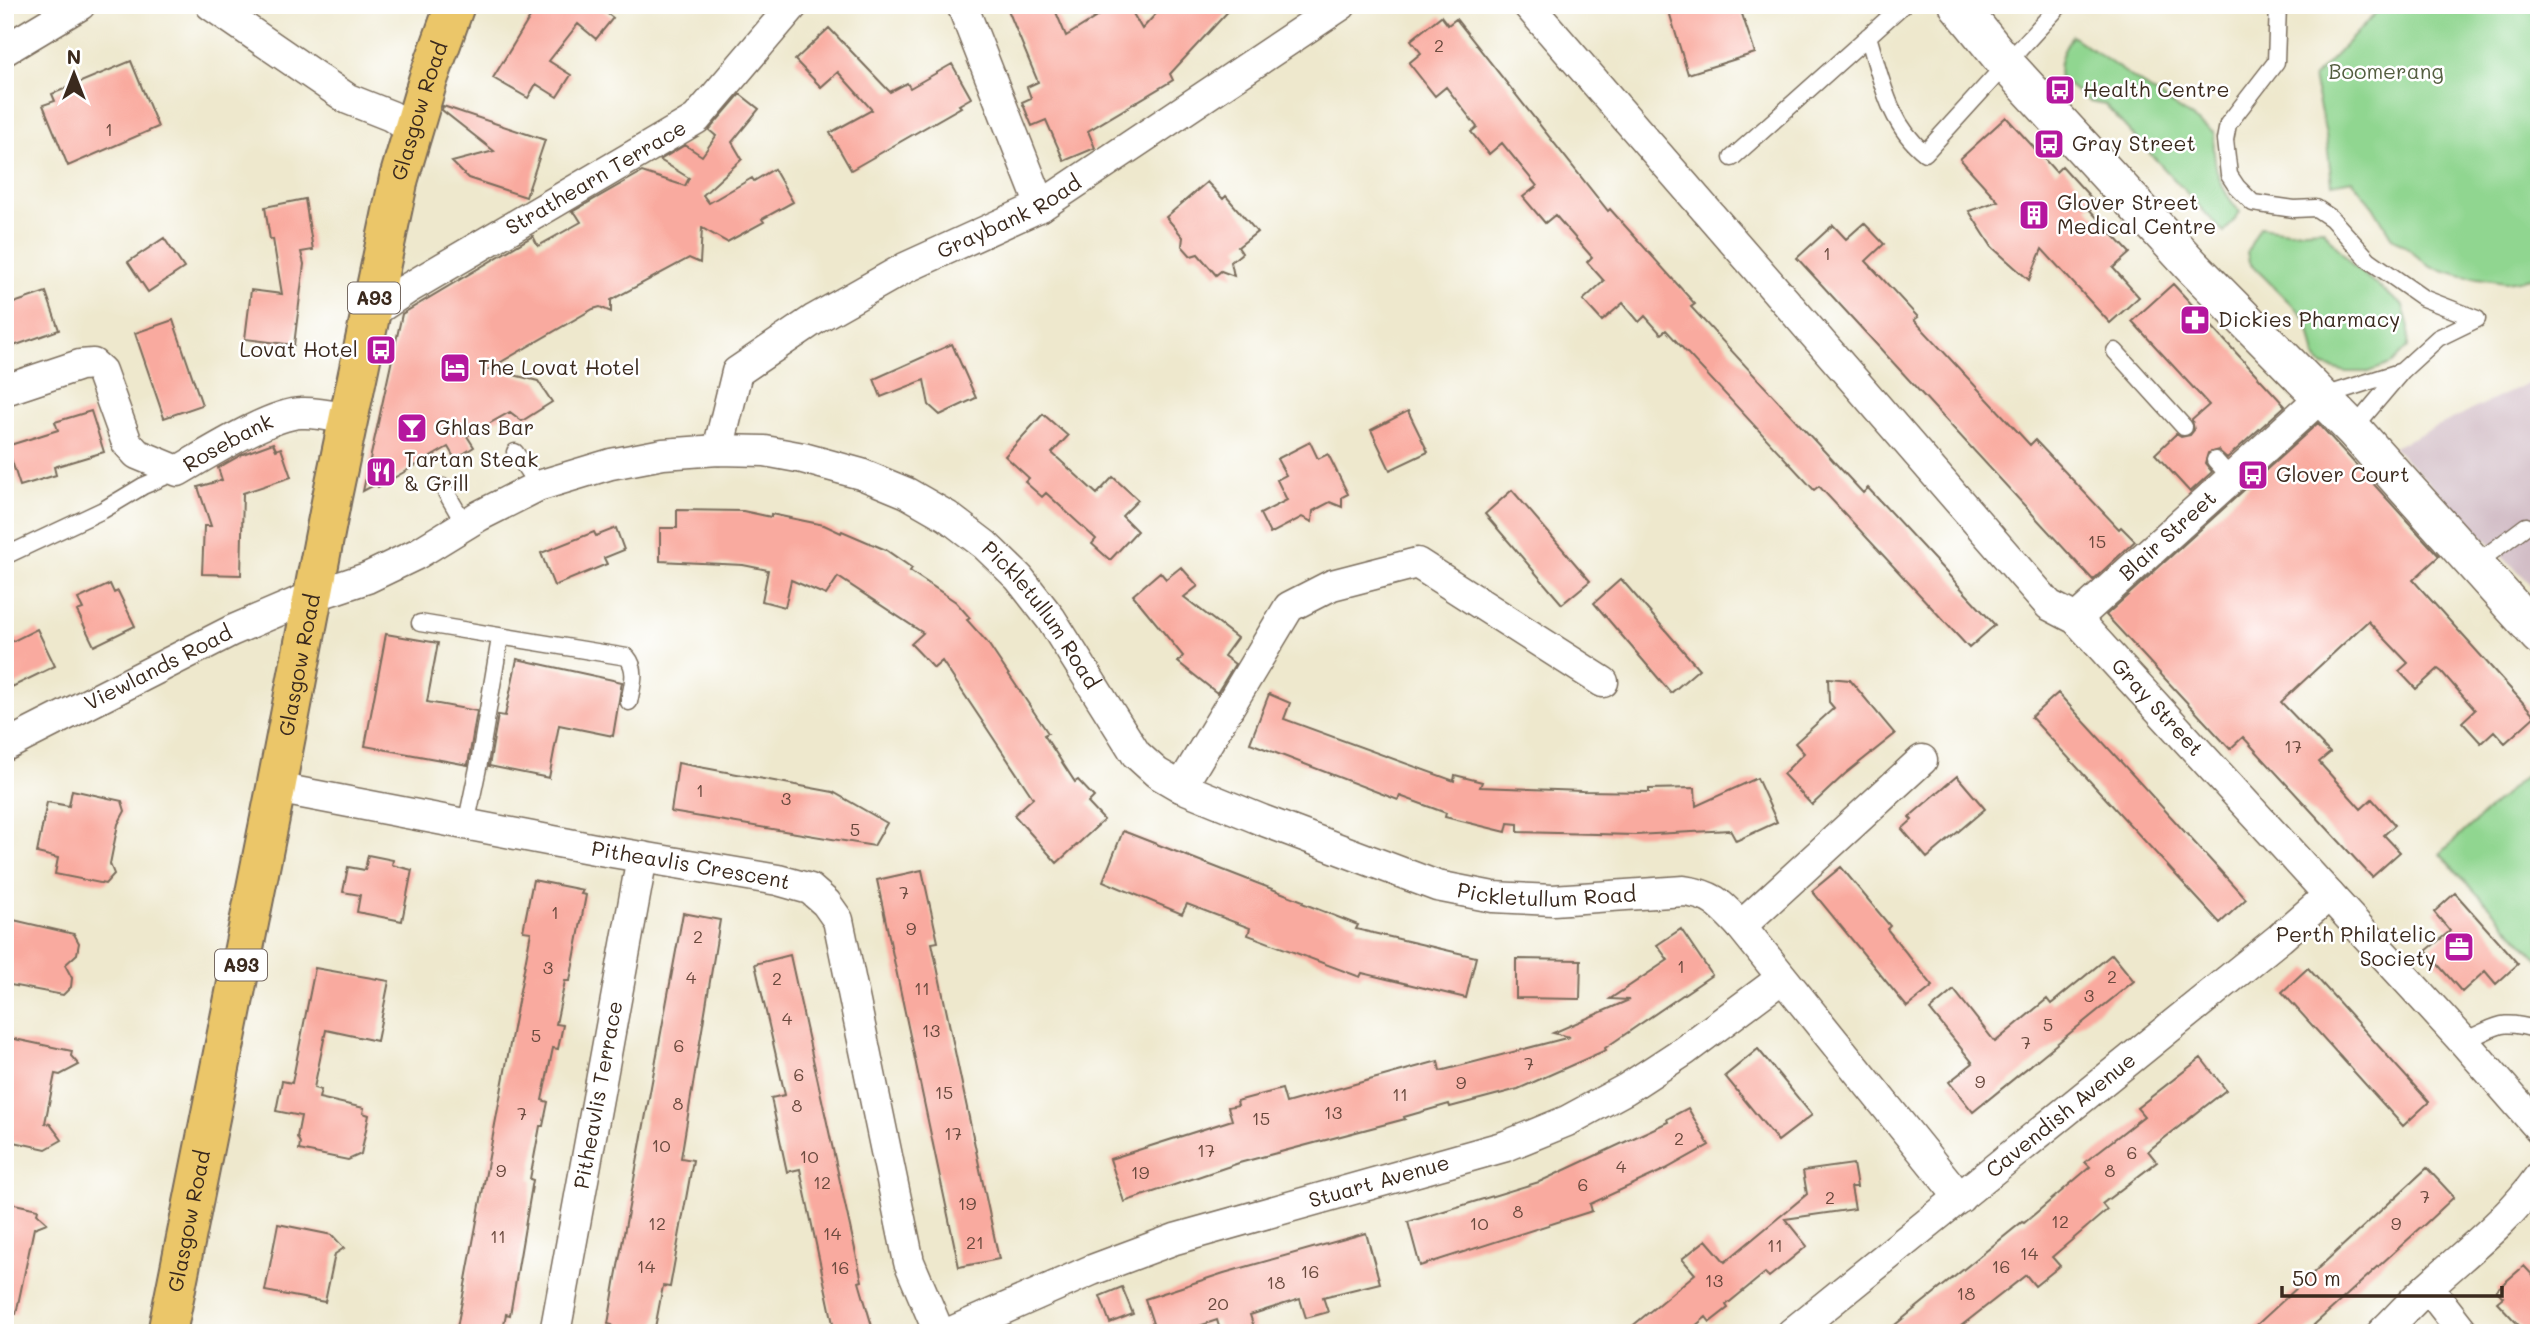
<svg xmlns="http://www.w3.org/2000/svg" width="2544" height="1338" viewBox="0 0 2544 1338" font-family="Mali,sans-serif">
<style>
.industrial{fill:#d2bdc6}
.green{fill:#90d690;stroke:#668057;stroke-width:2}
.building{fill:#f9aa9f}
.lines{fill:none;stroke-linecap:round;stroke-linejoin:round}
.service-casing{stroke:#7a6c5b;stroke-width:19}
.minor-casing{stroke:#7a6c5b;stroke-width:33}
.tertiary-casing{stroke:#7a6c5b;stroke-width:40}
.primary-casing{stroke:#7a6c5b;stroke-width:42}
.service{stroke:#fff;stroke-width:16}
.minor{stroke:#fff;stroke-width:30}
.tertiary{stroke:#fff;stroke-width:37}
.primary{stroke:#ebc669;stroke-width:38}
.labels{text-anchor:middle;stroke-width:5;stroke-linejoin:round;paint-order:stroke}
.number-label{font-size:18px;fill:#6a4a3e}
.shield{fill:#fff;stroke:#766a62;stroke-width:2}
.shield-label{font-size:19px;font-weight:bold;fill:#3b2a1e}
.park-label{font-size:21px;fill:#545e40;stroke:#fff}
.poi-label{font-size:21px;fill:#3b2a1e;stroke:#fff;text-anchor:start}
.street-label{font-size:21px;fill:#3b2a1e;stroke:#fff}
</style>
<rect width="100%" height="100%" fill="#fff"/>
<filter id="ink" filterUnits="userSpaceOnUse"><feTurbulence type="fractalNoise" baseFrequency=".0143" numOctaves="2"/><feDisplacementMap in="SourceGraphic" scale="14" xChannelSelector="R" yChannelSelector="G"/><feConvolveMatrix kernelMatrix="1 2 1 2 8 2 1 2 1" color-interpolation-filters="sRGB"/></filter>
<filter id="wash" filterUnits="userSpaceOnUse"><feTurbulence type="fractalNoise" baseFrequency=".00686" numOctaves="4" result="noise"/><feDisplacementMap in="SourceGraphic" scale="28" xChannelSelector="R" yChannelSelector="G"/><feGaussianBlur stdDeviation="1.57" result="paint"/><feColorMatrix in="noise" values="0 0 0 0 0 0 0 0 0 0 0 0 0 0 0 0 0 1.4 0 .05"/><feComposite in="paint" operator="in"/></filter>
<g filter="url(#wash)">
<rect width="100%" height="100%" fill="#eee8cd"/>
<path class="industrial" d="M2539,378v214l-146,-145z"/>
<path class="green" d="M2384,5h155v272l-33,5 -43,-6 -32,-9 -40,-31 -18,-30 -21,-26 -20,4 -6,-49 -13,-57z
M2072,36l142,97c-2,32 5,56 26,79l-16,21 -119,-128 -15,-3 -30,-23c-3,-18 3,-28 12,-43z
M2260,227l28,4 35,-2 29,36 51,41 6,21 -1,20 -15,16 -24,9h-23l-22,-6 -9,-9 -8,-37 -58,-58 -2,-10z
M2539,763v197l-99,-106z"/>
<g id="blocks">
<path class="building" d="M540,5h56l17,13 -17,21 -18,-15 -29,37 22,14 -14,22 -21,-13 -8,14 -35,-20 34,-56z
M1006,5h47l13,31 50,-31h12l14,24 22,-24h70l-64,69 3,6 -85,51 7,17 -31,13 -18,-41 -14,6 -10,-24 9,-4 -4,-11 11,-5z
M1667,5h72l16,48 -67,21z
M1441,16l7,9 8,-6 152,192 2,-2 85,95 -4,3 172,186 5,-5 127,137 -26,23 -150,-162 -5,4 -148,-160 -5,4 -16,-18 -6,6 -16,-19 -21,18 -19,-21 21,-19 -17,-19 5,-5 -37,-42 -10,8 -22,-26 14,-11 -35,-43 -13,11 -18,-22 6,-5 -31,-40 -11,9 -26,-33 12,-10 -10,-13z
M829,28l61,64 17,-9 3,5 42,-24 19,34 -12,7 2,2 -110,63 -21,-37 42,-23 -34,-38 -17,15 -26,-27z
M131,61l27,66 -90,39 -25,-61 12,-4 -3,-7z
M740,94l19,15 -27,33 10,17 -39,36 6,8 43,-25 2,3 20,-12 19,33 -31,17 2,3 -37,20 -25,-14 -2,35 -11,-5 -78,42v12l-11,-5 -7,2 -104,60 49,12 14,21 -30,19 -12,-9 -43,24 7,11 -19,12 -7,-12 -70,40 -2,-3 -13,7 39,-177 131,-78 5,10 43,-24 -5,-8 -4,-2 70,-40 43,14 4,-8 -29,-18 25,-15 17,11 14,-20 -7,-6z
M443,106l102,34 -19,57 -58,-19 -16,-16 42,-11 -52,-41z
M2006,117l50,55 6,-6 32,35 -7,6 43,46 -17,15 26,29 -29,26 -68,-74 -13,31 -37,-33 -23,-36 29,-10 -38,-42z
M1207,182l16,17 3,-3 31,36 -19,15 4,6 -11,9 3,14 -13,-5 -5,4 -18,-21 -7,2 -9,-10 1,-9 -17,-20z
M305,199l8,51 -12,2 3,12 -10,81 -49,-6 6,-49 31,4 -9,-55 -3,1 -5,-33z
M1864,223l20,21 -18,17 52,56 -4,3 116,125 5,-5 84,89 2,-2 14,14 -42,39 -296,-322 36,-33 13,14z
M164,238l20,30 -36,24 -20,-30z
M2173,284l112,122 -58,52 -9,-8 -10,3 -3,10 7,9 -22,20 -35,-38 21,-20 5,3 9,-2 4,-5 -2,-10 17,-15 -77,-84z
M46,292l13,38 -54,19v-43z
M173,320l29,85 -38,13 -29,-85z
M952,344l24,54 -36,17 -11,-10 -5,-25 -43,17 -7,-18z
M91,411l13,41 -50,15 2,8 -36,11 -13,-40 51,-16 -3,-8z
M1408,411l20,41 -38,18 -19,-40z
M1043,414l25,22 -16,17 45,41 16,-17 25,23 -16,16 15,15 -27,29 -18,-16 4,-5 -50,-46 -4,4 -17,-15 4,-4 -24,-22z
M2318,423l121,133 -26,24 122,136 -30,27 -11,-12 -13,12 -19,-21 13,-12 -33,-38 -4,-3 -22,20 -17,-18 9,-8 -40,-42 -87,81 49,51 -11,9 42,47 11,-10 23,26 -11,10 16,17 -28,25 -129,-140 -13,12 -124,-134z
M1310,442l8,17 10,-5 20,40 -6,3v10l-12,-5 -17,9 -1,11 -10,-5 -32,17 -10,-20 27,-14 -10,-20 9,-5 -9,-16z
M273,443l3,7 5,-2 10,29 -48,16 -2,82 -39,-1 2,-48h7l-13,-39 24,-7 -4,-12 25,-14z
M1512,490l78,91 -28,23 -77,-90z
M677,510l66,1 28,6v-3l53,11 17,8 1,-2 44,19 26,18 -2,3 46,31 14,16 -3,2 20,22 61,91 -4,2 31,47 3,-2 16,17 -6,6 16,17 -47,43 -43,-48 19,-17 -49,-74 -42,-63 -8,7 -23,-24 12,-11 -85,-56 -12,18 -35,-15 -6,27 -23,-6 6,-31 -25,-5 -83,-4v-33h17z
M616,528l8,22 -20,8 3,6 -53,22 -13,-33 53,-21 2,4z
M1181,567l17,19 -14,11 53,41 -13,18 11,8 -18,29 -39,-31 5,-6 -50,-61 27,-23 6,7z
M1621,579l78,90 -28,24 -77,-90z
M110,584l4,9 4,-2 17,35 -41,20 -17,-35 6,-2 -5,-10z
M37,629l18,37 -43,21 -7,-13v-29z
M386,634l52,9 -11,59 50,9 -9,54 -103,-19z
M517,659l105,23 -9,54 -54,-11 -10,53 -60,-12 9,-51 7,1z
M1828,678l22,2 45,54 -50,40 -33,31 -29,-31 21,-21 -9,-10 39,-35 -5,-6z
M2058,693l188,206 -26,24 -189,-206z
M1269,694l21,9 -6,16 170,62 1,-6 27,7 -2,5 102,4 67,1v-3l46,-1 1,18 61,-28 20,44 -41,19 -6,-11 -95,5 -117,-3v-8l-10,-1 -2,9 -61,-15 1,-4 -46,-17 -2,4 -148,-57z
M678,763l155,29 54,31 -13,23 -203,-34z
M1957,776l28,33 -58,49 -25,-29 10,-9 -3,-3z
M72,790l50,11 3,10 -7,13 -8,40 4,10 -9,10 -50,-10 3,-16 -21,-5 10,-51 22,4z
M1123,831l180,70 -1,2 56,22 -2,4 120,28 -10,41 -104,-25 -2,4 -112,-42 2,-7 -63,-24 -5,10 -79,-33z
M368,855l25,5 -1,5 20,5 -10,51 -45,-9 3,-17 -17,-3 5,-25 17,3z
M1841,867l49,59 -3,3 46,57 -26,21 -95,-116z
M922,870l16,72 -6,1 67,316 -40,8 -82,-387z
M533,880l50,10 -2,4 5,1 -16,86h-5l-9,43 7,1 -5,24 -5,-1 -11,52 6,2 -5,24h-3l-10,53 3,1 -23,135 -4,-1 -4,19h-46l75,-401 -8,-1z
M2455,893l63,71 -22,20 -11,-13 -23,21 -36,-41 24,-20 -16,-19z
M683,913l37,7 -39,238 12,2 -23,127 -7,-1 -9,47h-44l2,-8 -4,-1 8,-47z
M5,918l69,16 5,9 -2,11 -12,11 7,13 -1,9 -8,8 -58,-11z
M1681,929l31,46 -107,73 1,2 -88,39 -68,18 -1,-3 -45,13 1,2 -166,44 -115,39 -14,-43 122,-39 -4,-13 10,-2 -1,-4 45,-12 4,14 152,-42 2,10 130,-34 -17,-4 76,-33 -19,-1 58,-39 -11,-15z
M2112,954l22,27 -161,131 -24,-30 24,-19 -43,-53 24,-20 41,52 52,-43 4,5z
M790,955l72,326 -3,1 15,51h-39l-35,-164 -13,3 -16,-74 14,-3 -30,-131z
M1516,959l65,1 -1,39 -64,-1z
M315,968l74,13 -12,60 -51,-11 -12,58 7,2 -2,8 45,10 -1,5 6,2 -8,39 -13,6 -49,-10 1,-7 -3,-6 4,-21 -25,-5 6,-30 10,2z
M2308,968l121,134 -26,24 -121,-134z
M5,1037l67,14 -1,5 8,9 -19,10 -5,-1 -10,49 5,1 12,16 -16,9 -41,-9z
M1758,1049l54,66 -34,26 -53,-65z
M2201,1058l25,32 -78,61 9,11 -55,42 5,6 -55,47 8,9 -25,20 -9,-11 -74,58h-67l137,-111 2,1 66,-56 -5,-5 59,-46 -7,-8z
M1688,1108l21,37 -43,24 -76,35 2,7 -172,55 -12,-44 131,-40 129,-60 -1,-3z
M1853,1164l4,23h-6l4,22 -70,10 22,27 -38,31 -4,-4 -39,32 2,3 -18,14 -4,-5 -19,16h-63l71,-59 -13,-15 24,-19 19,22 82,-68 -4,-23z
M2427,1168l27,29 -30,28 -119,108h-57z
M5,1202l33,7 -1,5 10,9 -13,5 -18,86 -11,-1z
M278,1224l54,11 12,13 -9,6 -10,48 -60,-11z
M1366,1233l14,50 -57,14 5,15 -22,6 -6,-19 -50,16 6,18h-35l-4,-13 -39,13h-22l-11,-34 79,-26z
M2524,1266l15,16v51h-13l-29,-31 6,-5 -7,-7z
M1122,1287l11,27 -23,9 -10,-27z"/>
</g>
</g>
<g filter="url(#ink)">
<use href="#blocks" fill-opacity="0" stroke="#7a6c5b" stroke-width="2"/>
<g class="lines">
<g class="service-casing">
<path id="service" d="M2278,5l-2,57 -48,62 -3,16 4,35 8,12 16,16 41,6 22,-1 15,10 38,42 54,38 54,21
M1868,36c13,42 21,89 57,117l135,-148
M1732,158l171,-153
M2115,351l69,76
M2321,397l81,-26
M2353,429l49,-58 36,-33 39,-19
M515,452l23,34
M2215,460l16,18
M443,487l22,38
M5,556l98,-46 40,-24 35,-15
M2474,565l52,-39
M420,623l207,34c11,13 5,29 2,45
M466,825l13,-62 21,-125
M2463,1041c36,-14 34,-23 76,-11"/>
</g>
<g class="minor-casing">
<g id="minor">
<path d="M211,5l137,94 43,17 22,14"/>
<path d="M962,5l79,201"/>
<path id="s1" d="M1528,5l521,600 27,14 387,422 76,87"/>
<path d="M5,50l75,-45"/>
<path id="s2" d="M370,314l37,-25 289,-170 97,-114"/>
<path id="s3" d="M5,390l75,-25 13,-1 8,7 26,72 10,11 41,17c28,-16 92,-57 123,-58 16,-1 32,3 48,6"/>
<path id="s4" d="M718,450l19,-78 78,-53 90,-51 136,-62 300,-201"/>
<path id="s5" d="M2076,619l245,-222"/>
<path id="s6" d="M5,746l226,-115 82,-35 54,-18 50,-24 62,-38 59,-30 73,-22 52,-10 55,-4 47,1 38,7 58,16 46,19 40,23 38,29 34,33 32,41 85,135 21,19 24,14 81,33 175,66 56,11 60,3 131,-9c30,4 37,14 57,35l219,272"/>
<path d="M1181,787l108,-180 43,-22 85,-22 186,119"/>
<path id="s7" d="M276,788l324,62 178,30 32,9 16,14 12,17 71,342 26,61 6,10"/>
<path d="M1741,926l181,-166"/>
<path d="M2428,1287l36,46"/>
<path id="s8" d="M555,1333l87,-476"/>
<path id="s9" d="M949,1333l143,-63 83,-31 331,-93 61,-25 59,-32 58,-38 98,-73"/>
<path id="s10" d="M1792,1333l488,-395 49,-43"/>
<path d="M2382,1333c16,-15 30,-32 46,-46 39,-36 80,-66 111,-110"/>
</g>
</g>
<g class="tertiary-casing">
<path id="tertiary" d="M1958,5l49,60 184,200 162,164 186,207"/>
</g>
<g class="primary-casing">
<g id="primary">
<path id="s11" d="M167,1333l109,-545 56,-291 67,-319 29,-98 27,-75"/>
</g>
</g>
<use href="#service" class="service"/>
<use href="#minor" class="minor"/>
<use href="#tertiary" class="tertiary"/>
<use href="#primary" class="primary"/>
</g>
</g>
<defs>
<g id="bus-square" transform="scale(1.575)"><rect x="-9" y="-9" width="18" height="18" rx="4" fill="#b5179e" stroke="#fff"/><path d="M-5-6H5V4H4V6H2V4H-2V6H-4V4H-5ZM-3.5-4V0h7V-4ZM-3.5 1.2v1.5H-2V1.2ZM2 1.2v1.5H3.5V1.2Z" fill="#fff"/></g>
<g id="building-square" transform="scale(1.575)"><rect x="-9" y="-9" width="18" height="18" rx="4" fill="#b5179e" stroke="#fff"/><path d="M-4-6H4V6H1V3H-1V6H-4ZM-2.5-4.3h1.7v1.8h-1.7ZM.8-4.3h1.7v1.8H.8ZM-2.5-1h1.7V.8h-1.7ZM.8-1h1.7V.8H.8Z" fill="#fff"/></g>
<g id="pharmacy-square" transform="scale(1.575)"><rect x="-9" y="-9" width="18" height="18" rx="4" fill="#b5179e" stroke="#fff"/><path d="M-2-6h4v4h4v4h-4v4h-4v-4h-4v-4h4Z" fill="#fff"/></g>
<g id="hotel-square" transform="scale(1.575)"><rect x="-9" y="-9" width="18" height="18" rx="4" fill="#b5179e" stroke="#fff"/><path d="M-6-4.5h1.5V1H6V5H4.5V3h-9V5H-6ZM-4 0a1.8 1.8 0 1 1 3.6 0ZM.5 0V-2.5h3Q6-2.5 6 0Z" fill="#fff"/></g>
<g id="bar-square" transform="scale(1.575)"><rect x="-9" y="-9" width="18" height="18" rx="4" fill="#b5179e" stroke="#fff"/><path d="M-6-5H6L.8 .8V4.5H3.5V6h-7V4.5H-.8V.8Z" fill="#fff"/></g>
<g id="restaurant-square" transform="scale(1.575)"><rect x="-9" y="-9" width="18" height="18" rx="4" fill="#b5179e" stroke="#fff"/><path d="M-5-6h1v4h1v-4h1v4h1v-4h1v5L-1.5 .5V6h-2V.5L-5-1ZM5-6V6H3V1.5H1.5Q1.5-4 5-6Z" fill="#fff"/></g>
<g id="office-square" transform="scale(1.575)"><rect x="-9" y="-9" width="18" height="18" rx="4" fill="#b5179e" stroke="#fff"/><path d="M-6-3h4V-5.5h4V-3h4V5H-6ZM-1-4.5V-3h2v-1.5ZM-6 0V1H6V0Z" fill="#fff"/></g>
</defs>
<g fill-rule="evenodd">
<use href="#bus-square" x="2060" y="90"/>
<use href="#bus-square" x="2049" y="144"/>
<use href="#building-square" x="2034" y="215"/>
<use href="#pharmacy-square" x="2195" y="320"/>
<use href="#bus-square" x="381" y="350"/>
<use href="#hotel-square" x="455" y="368"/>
<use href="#bar-square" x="412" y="428"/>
<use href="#restaurant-square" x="381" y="472"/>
<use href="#bus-square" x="2253" y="475"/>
<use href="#office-square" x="2459" y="947"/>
</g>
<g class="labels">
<g class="number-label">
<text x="1439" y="52">2</text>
<text x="109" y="136">1</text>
<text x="1827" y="260">1</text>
<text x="2097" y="548">15</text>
<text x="2293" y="753">17</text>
<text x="700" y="797">1</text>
<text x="786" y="805">3</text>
<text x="855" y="836">5</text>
<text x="904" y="899">7</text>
<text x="555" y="919">1</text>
<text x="911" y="935">9</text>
<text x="698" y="943">2</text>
<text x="1681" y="973">1</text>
<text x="548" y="974">3</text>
<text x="2112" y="983">2</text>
<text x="691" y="984">4</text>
<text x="777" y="985">2</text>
<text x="922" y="995">11</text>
<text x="2089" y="1002">3</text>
<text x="787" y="1025">4</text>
<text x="2048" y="1031">5</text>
<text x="931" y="1037">13</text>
<text x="536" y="1042">5</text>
<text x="2026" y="1049">7</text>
<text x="679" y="1052">6</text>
<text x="1529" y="1070">7</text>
<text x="799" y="1081">6</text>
<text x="1980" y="1088">9</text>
<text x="1461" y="1089">9</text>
<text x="944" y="1099">15</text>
<text x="1400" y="1101">11</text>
<text x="678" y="1110">8</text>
<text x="797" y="1112">8</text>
<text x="1333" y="1119">13</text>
<text x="522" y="1120">7</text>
<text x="1261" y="1125">15</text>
<text x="953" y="1140">17</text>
<text x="1679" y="1145">2</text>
<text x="661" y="1152">10</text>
<text x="1206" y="1157">17</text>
<text x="2132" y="1159">6</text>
<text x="809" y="1163">10</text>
<text x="1621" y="1173">4</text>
<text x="501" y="1177">9</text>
<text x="2110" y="1177">8</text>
<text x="1140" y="1179">19</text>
<text x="822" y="1189">12</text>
<text x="1583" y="1191">6</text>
<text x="2425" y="1203">7</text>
<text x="1830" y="1204">2</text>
<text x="967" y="1210">19</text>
<text x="1518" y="1218">8</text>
<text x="2060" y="1228">12</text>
<text x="657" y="1230">12</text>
<text x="1479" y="1230">10</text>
<text x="2396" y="1230">9</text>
<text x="832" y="1240">14</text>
<text x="498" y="1243">11</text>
<text x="975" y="1249">21</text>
<text x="1775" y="1252">11</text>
<text x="2029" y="1260">14</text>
<text x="646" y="1273">14</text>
<text x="2001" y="1273">16</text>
<text x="840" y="1274">16</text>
<text x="1310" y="1278">16</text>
<text x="1714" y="1287">13</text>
<text x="1276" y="1289">18</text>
<text x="1966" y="1300">18</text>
<text x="1218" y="1310">20</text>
</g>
<g class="shield">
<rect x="348" y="282.5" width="52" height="31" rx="5"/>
<rect x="215" y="949.5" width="52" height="31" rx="5"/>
</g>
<g class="shield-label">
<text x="374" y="305">A93</text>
<text x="241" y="972">A93</text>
</g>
<g class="park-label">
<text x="2386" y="79">Boomerang</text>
</g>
<g class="poi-label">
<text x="2083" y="97">Health Centre</text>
<text x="2072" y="151">Gray Street</text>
<text x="2057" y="210">Glover Street<tspan x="2057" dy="24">Medical Centre</tspan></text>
<text x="2218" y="327">Dickies Pharmacy</text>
<text x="358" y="357" text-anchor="end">Lovat Hotel</text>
<text x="478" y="375">The Lovat Hotel</text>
<text x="435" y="435">Ghlas Bar</text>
<text x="404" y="467">Tartan Steak<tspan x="404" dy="24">&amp; Grill</tspan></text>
<text x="2276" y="482">Glover Court</text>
<text x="2436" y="942" text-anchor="end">Perth Philatelic<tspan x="2436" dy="24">Society</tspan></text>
</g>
<g class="street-label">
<text dy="7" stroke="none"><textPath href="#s11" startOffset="1248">Glasgow Road</textPath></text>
<text dy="7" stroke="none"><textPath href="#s2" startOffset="264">Strathearn Terrace</textPath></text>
<text dy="7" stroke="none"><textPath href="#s4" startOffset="394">Graybank Road</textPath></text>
<text dy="7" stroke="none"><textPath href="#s3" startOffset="296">Rosebank</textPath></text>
<text dy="7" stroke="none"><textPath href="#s5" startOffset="124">Blair Street</textPath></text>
<text dy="7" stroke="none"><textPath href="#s6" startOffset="1158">Pickletullum Road</textPath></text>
<text dy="7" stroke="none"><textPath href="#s11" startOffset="681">Glasgow Road</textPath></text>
<text dy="7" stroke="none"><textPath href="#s6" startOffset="172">Viewlands Road</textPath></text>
<text dy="7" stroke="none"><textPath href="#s1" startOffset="945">Gray Street</textPath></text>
<text dy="7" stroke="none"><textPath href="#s7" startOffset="422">Pitheavlis Crescent</textPath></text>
<text dy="7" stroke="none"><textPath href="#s6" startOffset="1768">Pickletullum Road</textPath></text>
<text dy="7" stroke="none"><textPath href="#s8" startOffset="242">Pitheavlis Terrace</textPath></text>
<text dy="7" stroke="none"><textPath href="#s10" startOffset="346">Cavendish Avenue</textPath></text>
<text dy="7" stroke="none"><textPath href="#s9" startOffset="457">Stuart Avenue</textPath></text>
<text dy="7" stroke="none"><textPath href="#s11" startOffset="114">Glasgow Road</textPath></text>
</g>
</g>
<rect width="2544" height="1338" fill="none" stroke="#fff" stroke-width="28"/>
<g transform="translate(74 74)" stroke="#ffffff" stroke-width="5" paint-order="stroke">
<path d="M0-5L12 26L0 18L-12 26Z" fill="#3b2a1e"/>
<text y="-10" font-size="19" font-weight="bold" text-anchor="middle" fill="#3b2a1e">N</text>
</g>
<path d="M2282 1286v10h220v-10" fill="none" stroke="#3b2a1e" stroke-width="3.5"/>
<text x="2292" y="1286" font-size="21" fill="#3b2a1e" stroke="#ffffff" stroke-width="5" paint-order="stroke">50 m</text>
</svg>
